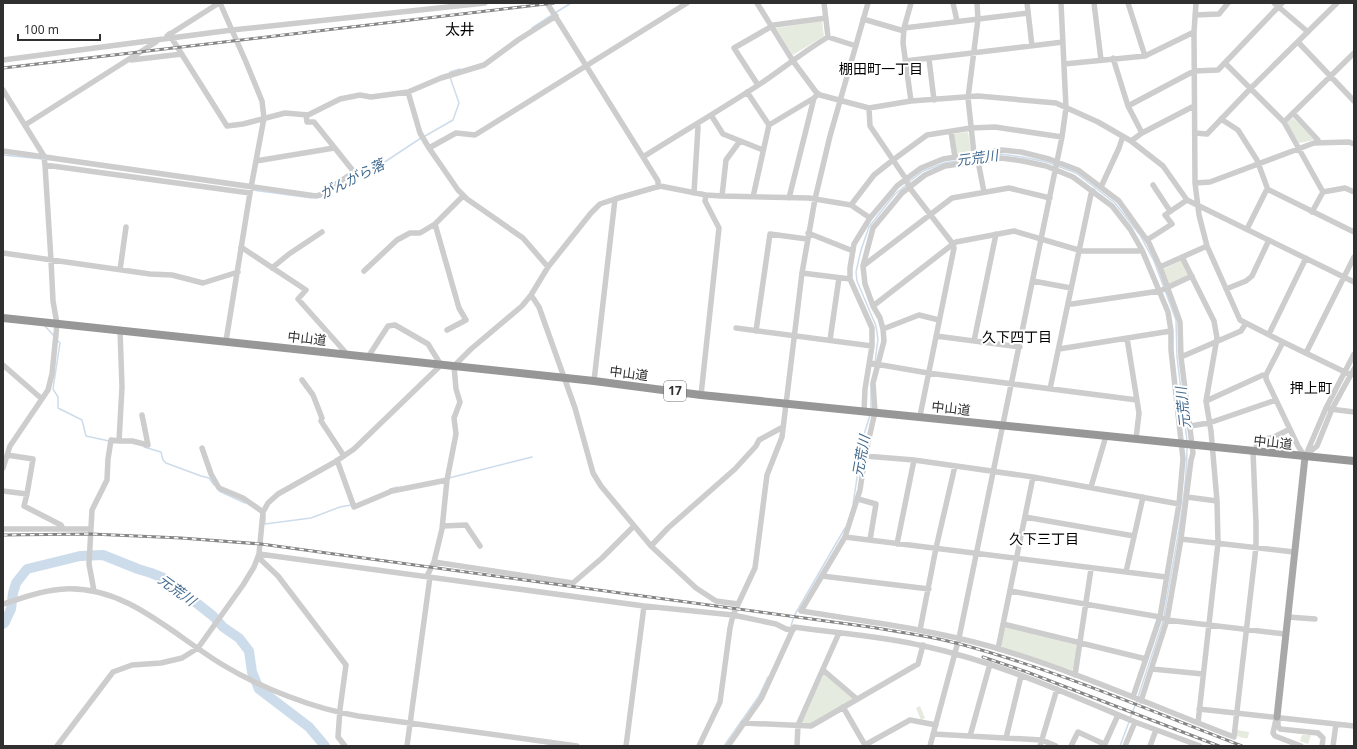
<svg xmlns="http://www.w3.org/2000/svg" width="1357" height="749" viewBox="0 0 1357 749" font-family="'Noto Sans','Noto Sans JP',sans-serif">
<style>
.green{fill:#e5ecdf}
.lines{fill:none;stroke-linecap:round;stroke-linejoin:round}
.stream{stroke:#cddceb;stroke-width:1.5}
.river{stroke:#cddceb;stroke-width:10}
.minor{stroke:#cdcdcd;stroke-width:5.5}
.major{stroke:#a8a8a8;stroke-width:7}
.highway{stroke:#979797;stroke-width:8}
.rail-casing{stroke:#858585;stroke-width:3}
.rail{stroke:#fff;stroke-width:1.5;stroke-dasharray:4.5;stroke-linecap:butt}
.labels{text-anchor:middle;stroke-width:4;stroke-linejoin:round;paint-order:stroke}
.shield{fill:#fff;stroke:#6e6e6e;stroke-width:1}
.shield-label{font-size:12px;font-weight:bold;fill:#303030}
.street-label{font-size:13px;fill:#303030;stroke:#fff}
.neighbourhood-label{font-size:14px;fill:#000;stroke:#fff}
.water-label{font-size:14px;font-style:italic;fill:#426a8f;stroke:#fff}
.quarter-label{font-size:15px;fill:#000;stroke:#fff}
</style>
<rect width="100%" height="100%" fill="#fff"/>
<path class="green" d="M822,21l2,15 -31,19 -17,-27z
M1293,118l22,21 -1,1 -15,3 -11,-19v-2z
M968,132l3,19 -16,3 -3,-20z
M1182,260l7,15 -20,10 -6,-14 1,-2z
M1005,626l72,19 -3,24 -2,1 -69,-22 -2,-3z
M824,674l29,25 -42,25 -10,-1z
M920,706l5,12 -4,2 -5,-12z
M1237,730l12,2 -1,6h-5l-6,-2z
M1302,735h9l-3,9 -8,-3z"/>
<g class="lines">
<path class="stream" d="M555,13l16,-10
M532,28l20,-13
M450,73v-1l10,-3
M425,136l28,-16 6,-17 -9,-26
M3,155l40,4
M909,182l14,-11 21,-8 57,-9 21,3 25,5 29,11 39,30 25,32 14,26 22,59 1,37 10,84
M252,190l60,8
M330,192l22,-14 19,-7 50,-33
M45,326l9,10
M58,341l2,2 -7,46 5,8v11l24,12 4,16 23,5
M875,362l3,-23 -2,-13 -19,-45 -1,-9 5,-22 8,-23 25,-32 12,-10
M871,384v26
M144,447l17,5 2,8 3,3 35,13 8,2 5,7
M449,478l83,-21
M390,489l8,-2
M219,491l26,12
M853,504l10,-66 7,-23
M265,515v9l46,-6 29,-11 11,-2
M1164,617c8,-56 23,-113 23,-170
M791,626l3,-10 51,-88
M1138,697l25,-76
M1130,718l7,-17
M724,746l35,-50 9,-19
M1120,746l9,-24"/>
<path class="river" d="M3,624l2,-2 6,-13 2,-16 3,-10 11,-14 53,-13 23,-1 35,14 13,4 15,6 47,37 10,11 16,11 10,13 3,21 7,17 50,38 16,19"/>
<path class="minor" d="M220,3l26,59 16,39 2,17 -14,75 -24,148
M547,3l111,178v6
M757,3l36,58 23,31 4,3 49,13 42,-7 67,-5 78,7 42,19 33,19 32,25 24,34 167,82
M824,3l4,34
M911,3l-7,25 -1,15 8,58
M953,3l4,18
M1027,3l5,43
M1094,3l7,57
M1128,3l17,53
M1196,3l-2,29 1,151 4,32 8,31 33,74 43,22 68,33
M1274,3l34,29
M1195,15l24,-1 9,-11
M863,19l41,12
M904,28l124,-15
M169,34l58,92 16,-2 42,-11 23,2 32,-16 20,-4 11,2 37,-5 33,-14 43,-13 34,-25 38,-24
M167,36l52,-33
M1298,42l56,59
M1113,58l15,48 14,27
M929,59l5,41
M3,60l229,-30 253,-27
M131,60l51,-6
M905,61l158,-19
M1225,63l59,59 39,70 -11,20
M1064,64l81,-8 49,-24
M758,85l-24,-37 40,-23 52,-7
M3,90l41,66 1,9 205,28
M408,92l12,41 9,15 29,42 9,9 56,39 25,29
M747,92l22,33
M1128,106l66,-35 24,-1 64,-67
M869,108l1,18 36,53 3,8 44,57 -80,62 7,12 3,11 1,12 -11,42 2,29 -10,44 -5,34 -15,47 -44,74c63,10 127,18 188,35 84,24 164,60 245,91l22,-190v-24l-3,-71
M1293,113l25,27 1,3
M711,115l12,19 40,16
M1221,119l17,11 19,30 11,30
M1284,122l70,-69
M25,125l131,-83
M951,132l4,25
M1195,133l12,1 44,-46 86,-85
M1131,141l11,-8 52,-27
M429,148l27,-15 19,2 212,-132
M3,151l313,45 4,-1 34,-23 -40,-50h-7l-1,-7
M974,154l-6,-56 10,-79 -1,-16
M643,157c38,-24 77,-47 114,-71 24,-16 46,-34 71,-49l28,9
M256,161l78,-13
M978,161l6,31
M1195,183l15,-1 104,-39 35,-1 5,2
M1153,185l17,26
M1101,187l18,-39 4,-12
M1323,192l22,-4 9,4
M694,193l4,-66 -1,-3
M722,196l4,-36 14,-19
M753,197l16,-72 45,-27 4,-4
M789,198l25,-100
M851,205l23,-30 19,-15 34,-25 44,-7 24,-1 67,10
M435,224l24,84 7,12 -19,10
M1247,229l19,-38 3,-1 85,42
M808,233l45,18
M1147,240l25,-16 -7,-9 22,-15
M241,247l65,43 -8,9 49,55
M3,253l147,21 22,1 31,8 35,-11
M1182,257l32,64 3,17 -11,63 5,30 6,70 1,42 -20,180
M863,266l89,-68 57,-10 41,10
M1160,267l47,-21
M272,268l17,-14 33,-22
M120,270l6,-43
M364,271l33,-31 13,-7h10l15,-9 28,-28
M802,273l48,6
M1033,281l38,7
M1226,289l20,-8 6,-5 17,-36
M531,295l8,12 36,101 18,65 8,13 50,60 45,42 20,13 22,3
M1068,304h4l88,-13 32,-15
M873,306l-8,-22 -2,-18 10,-38 29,-35 23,-18 20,-9 56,-8 22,3 23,5 27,11 39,29 18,23 12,21 26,62 3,19v19l12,109 -4,45 -19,113 -27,80
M736,328l136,18
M883,329l36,-14 20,5
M756,331l14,-97 37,5
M1269,334l37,-76
M936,336l84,11
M1127,338l12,75 -3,26
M830,340l9,-62
M974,341l22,-107
M1283,342l-17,33v4l32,67 7,11
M1059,349l112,-18
M1306,353l48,-96
M870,363l58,10 209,27
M3,365l39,34
M302,380l11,15 9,23 -1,3 23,35
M594,381l21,-182
M1050,389l41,-195 2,-3
M701,395l18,-167 -14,-27 1,-6
M1206,401l57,-26 3,1
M1330,409l24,3
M864,411l1,-22 7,-43v-18l-22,-49v-11l4,-24 16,-26
M920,416l34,-168 -1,-4 3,-2 58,-11 68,20h57l3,-1
M1190,426l19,-3 67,-23
M119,441h13l16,4 -6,-30
M202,448l9,26 8,14 24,10 20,14
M1257,452l-1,-11 18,-4 16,-8
M865,456l49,4 119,17 146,27
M1305,456l12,-10 15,-37 22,-40
M1305,457l21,-49 28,-54
M337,460l17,47 38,-16 55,-11
M3,468l7,-22 38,-56 4,-16 5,-50 -4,-23 -2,-41 -6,-95
M1091,487l15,-51
M3,491l24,3 6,-35 -26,-4
M27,494l-3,12 37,19 2,4
M1187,497l30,4
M858,499l18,5 -6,36
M1025,517l109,19
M443,526l23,-1 14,21
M3,529h87
M845,537l321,40
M1181,539l113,13
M897,544l17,-84
M651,546l17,-18 67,-59 21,-23 3,-6 24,-13
M259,554l385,52 89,9 43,9 10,5 7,1
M258,557l20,19 68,89 -6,44 -2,28 7,9
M434,562l139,21 29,-25 32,-32
M1126,572l17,-75
M427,576l7,-14 8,-33 5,-49 9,-46 -2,-16 6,-16 -4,-13 -2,-23 17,-17 51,-43 9,-11 17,-28 43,-54 9,-9 15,-5 45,-13 46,9 16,1 87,2 42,7 19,13 27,-32 24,-18 22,-9 59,-9 19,2 28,7 29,11 41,31 30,42 11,24 20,55 1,35
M822,576l107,13
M94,591l-5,-27 3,-54 15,-30 1,-21 3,-19 8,1 3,-54 -2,-57
M1010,591l150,26 7,3 118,14
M3,604c20,-6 40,-14 62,-15 62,-3 108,46 158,76 38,23 92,44 135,51l219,30
M1288,617l27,2
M1003,624l143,35
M920,630l16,-82 19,-82
M998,649l35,-172
M1152,669l51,5
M823,670l34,29
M1075,675l16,-106
M1141,701l26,-81 14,-81 10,-79 2,-7 -12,-96 60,-26 5,-8
M843,707l22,38
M1199,709l155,17
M1277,717l1,4v5l2,3 38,4 5,5 -1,8
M1276,719l-3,14 2,3 26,10
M743,723l68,3 107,-62 5,-19
M933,734l109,6 14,6
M970,736l20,-72
M1006,738l15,-62
M57,746l56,-74 19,-7 29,-2 21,-5 16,-10 45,-63 11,-18 5,-13 4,-42 5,-9 10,-9 57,-32 19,-13 87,-84 -13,-21 -33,-19 -7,1 -20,31
M407,746l23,-169
M626,746l18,-140
M699,746l21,-44 10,-74 3,-13 22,-47 12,-93 15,-38 20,-164 13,-74 15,-63 38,-133
M728,746l33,-47 33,-72c43,6 87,9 130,19 73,16 142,47 211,76
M797,746l1,-21 41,-92
M865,746v-1l45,-25 26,5
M930,746l29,-108 103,-501 4,-29 -5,-105
M1040,746l17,-57
M1071,746l7,-14 26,12
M1104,746l14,-31
M1125,746l10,-24 65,24
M1150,746l6,-16
M1333,746l3,-22"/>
<path class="major" d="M1277,717l28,-260"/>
<path class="highway" d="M3,318l591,63 107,14 653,66"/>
<g class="rail-casing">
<path id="rail" d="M3,68l551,-65
M3,535l88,-1 90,4 80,6 609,83c30,5 60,9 90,17 96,26 188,66 282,102
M983,657l44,15 192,74"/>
</g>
<use href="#rail" class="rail"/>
</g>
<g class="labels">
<rect class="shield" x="664" y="381" width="22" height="20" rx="3"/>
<g class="shield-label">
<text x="675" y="395">17</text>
</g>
<g class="street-label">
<text transform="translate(307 338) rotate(6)" y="5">中山道</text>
<text transform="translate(629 373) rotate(7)" y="5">中山道</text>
<text transform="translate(951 408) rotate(6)" y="5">中山道</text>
<text transform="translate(1273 442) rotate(6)" y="5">中山道</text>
</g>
<g class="neighbourhood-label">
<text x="881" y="74">棚田町一丁目</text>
<text x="1017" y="342">久下四丁目</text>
<text x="1311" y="393">押上町</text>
<text x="1044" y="544">久下三丁目</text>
</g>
<g class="water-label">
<text transform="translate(977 158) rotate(-8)" y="5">元荒川</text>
<text transform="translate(352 179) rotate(-27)" y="5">がんがら落</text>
<text transform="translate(1183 408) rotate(-96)" y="5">元荒川</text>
<text transform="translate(861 456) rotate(-80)" y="5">元荒川</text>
<text transform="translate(177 590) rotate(36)" y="5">元荒川</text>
</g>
<g class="quarter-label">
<text x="460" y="35">太井</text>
</g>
</g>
<rect width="1357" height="749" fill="none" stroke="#303030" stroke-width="8"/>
<path d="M18 34v6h82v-6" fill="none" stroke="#303030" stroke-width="2"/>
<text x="24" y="34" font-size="12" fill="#303030" stroke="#ffffff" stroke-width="3" paint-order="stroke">100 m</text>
</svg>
